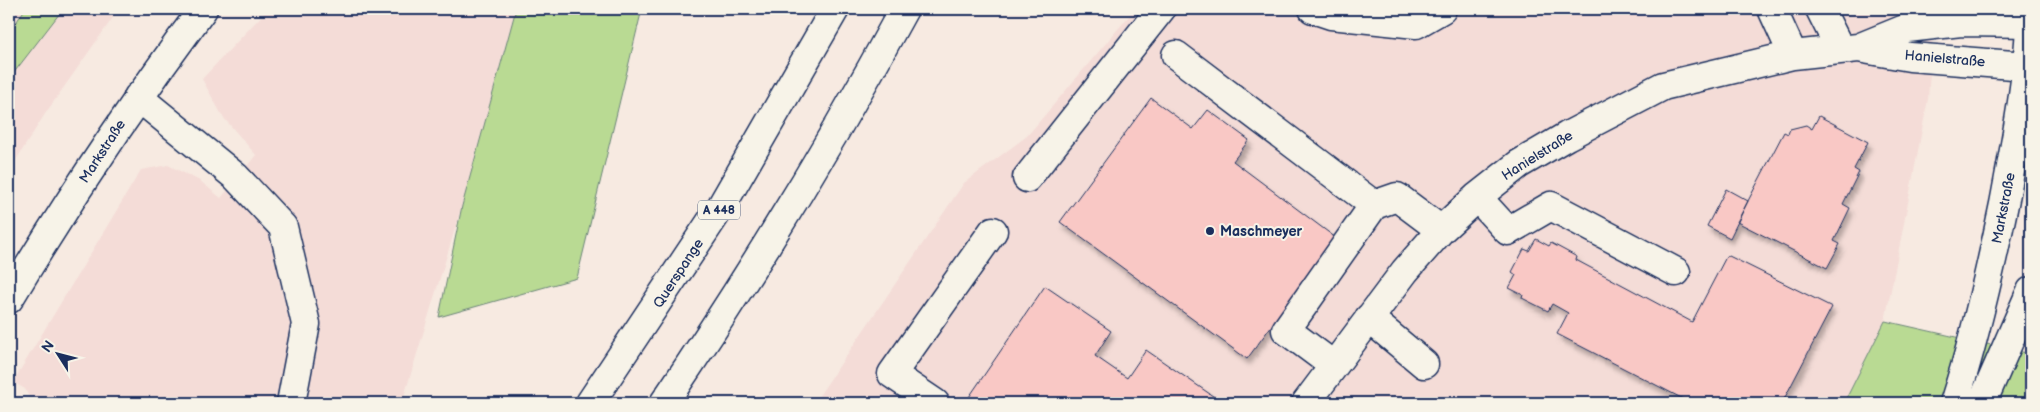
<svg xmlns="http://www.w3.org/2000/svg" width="2040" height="412" viewBox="0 0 2040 412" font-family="'Balsamiq Sans',sans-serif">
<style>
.built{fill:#f4dcd7}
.green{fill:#b9da93;stroke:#6a8478}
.building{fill:#f9c8c5;stroke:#1b2f5e;filter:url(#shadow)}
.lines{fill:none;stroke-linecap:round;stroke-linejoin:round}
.minor-casing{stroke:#1b2f5e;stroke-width:31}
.major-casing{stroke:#1b2f5e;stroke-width:31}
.highway-casing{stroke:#1b2f5e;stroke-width:31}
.minor{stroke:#f7f3e8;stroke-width:28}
.major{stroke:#f7f3e8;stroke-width:28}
.highway{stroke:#f7f3e8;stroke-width:28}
.poi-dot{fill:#1b2f5e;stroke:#f7f3e8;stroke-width:2}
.labels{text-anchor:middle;stroke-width:4;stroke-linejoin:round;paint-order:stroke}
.shield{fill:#f7f3e8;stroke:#5d6a87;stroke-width:1}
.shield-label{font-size:12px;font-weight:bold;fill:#1b2f5e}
.street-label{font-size:14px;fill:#1b2f5e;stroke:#f7f3e8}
.poi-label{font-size:14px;font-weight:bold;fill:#1b2f5e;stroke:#f7f3e8;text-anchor:start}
</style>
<defs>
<filter id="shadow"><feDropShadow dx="3" dy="5.5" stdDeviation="2.5" flood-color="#0004"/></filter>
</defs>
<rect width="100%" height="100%" fill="#f7eae1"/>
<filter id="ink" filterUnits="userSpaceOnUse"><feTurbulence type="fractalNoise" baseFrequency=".02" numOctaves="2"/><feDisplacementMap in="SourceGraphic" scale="10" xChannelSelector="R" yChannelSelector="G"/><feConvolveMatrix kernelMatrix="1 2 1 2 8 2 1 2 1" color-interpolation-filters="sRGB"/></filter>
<g filter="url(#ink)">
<path class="built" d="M9,9h110l-74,105 -36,57z
M268,9h248l-54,197 -60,197h-370l-7,-14 -12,-7 128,-212 27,-5 32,16 21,17 35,-43 -33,-38 -21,-38z
M1135,9h800l-7,90 -43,222 -41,82h-1030l150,-220 63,-47z"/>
<path class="green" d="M25,9h38l-54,70v-46z
M516,9h126l-65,269 -138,39 23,-111z
M1885,321l146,33v49h-187z"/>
<path class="building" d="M1151,98l42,31 15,-19 41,30 -16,21 103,77 -89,121 -187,-137z
M1819,116l49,26 -14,27 5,3 -16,32 7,4 -16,33 6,3 -13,24 -90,-46 47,-90 4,2 2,-5 16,-4 6,4z
M1726,189l22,12 -18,37 -23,-12z
M1536,239l13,7 2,-3 26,14 -1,3 116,62 35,-67 105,52 -50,96h-91l-134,-69 11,-21 -16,-9 -4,7 -26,-13 1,-3 -14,-7 7,-13 -4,-3 12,-23 5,2z
M1045,286l66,45 -16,25 32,22 19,-28 77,53h-258z"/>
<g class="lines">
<g class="minor-casing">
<path id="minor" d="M1313,9l18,6 85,9 26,-15
M1772,9l21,46
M1820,9l20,40
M1858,48l49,-20 54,-6 70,1
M1176,55l198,150 23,-8 44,33
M138,97l98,80 47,50 23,97 -15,79
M1027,178l134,-169
M1477,197l31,34 43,-25 125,66
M1369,318l55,46
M1333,365l-47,-35 88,-125
M935,403l-43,-29 101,-143
M1306,403l99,-132 36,-41 36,-33 42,-33 48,-28 96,-50 130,-31 65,-7 52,9 116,9 5,-2"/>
</g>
<g class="major-casing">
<path id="major" d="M9,299c60,-100 124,-196 194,-290
M1954,403c21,-65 36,-131 50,-199 12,-64 25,-130 27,-195
M1982,403l49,-112"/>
</g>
<g class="highway-casing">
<path id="highway" d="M590,403l132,-198 113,-196
M664,403c86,-127 167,-259 240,-394"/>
</g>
<use href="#minor" class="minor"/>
<use href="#major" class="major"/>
<use href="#highway" class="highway"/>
</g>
</g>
<circle class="poi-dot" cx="1210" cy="231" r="5"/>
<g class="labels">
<rect class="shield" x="698" y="200.5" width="42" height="19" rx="4"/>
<g class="shield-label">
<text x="719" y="214">A 448</text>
</g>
<g class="street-label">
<text transform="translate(1945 58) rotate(5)" y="5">Hanielstraße</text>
<text transform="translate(102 151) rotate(-57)" y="5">Markstraße</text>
<text transform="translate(1537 155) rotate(-32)" y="5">Hanielstraße</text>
<text transform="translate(2003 208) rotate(-79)" y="5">Markstraße</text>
<text transform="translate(678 273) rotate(-57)" y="5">Querspange</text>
</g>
<g class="poi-label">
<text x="1220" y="236">Maschmeyer</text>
</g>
</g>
<rect width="2040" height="412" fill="none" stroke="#f7f3e8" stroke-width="30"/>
<rect x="15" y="15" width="2010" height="382" fill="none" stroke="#1b2f5e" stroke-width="2" filter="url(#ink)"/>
<g transform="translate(58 354) rotate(306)" stroke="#f7f3e8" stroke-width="4" paint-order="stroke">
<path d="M0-4L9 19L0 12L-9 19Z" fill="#1b2f5e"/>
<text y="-8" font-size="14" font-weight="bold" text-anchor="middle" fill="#1b2f5e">N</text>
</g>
</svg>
